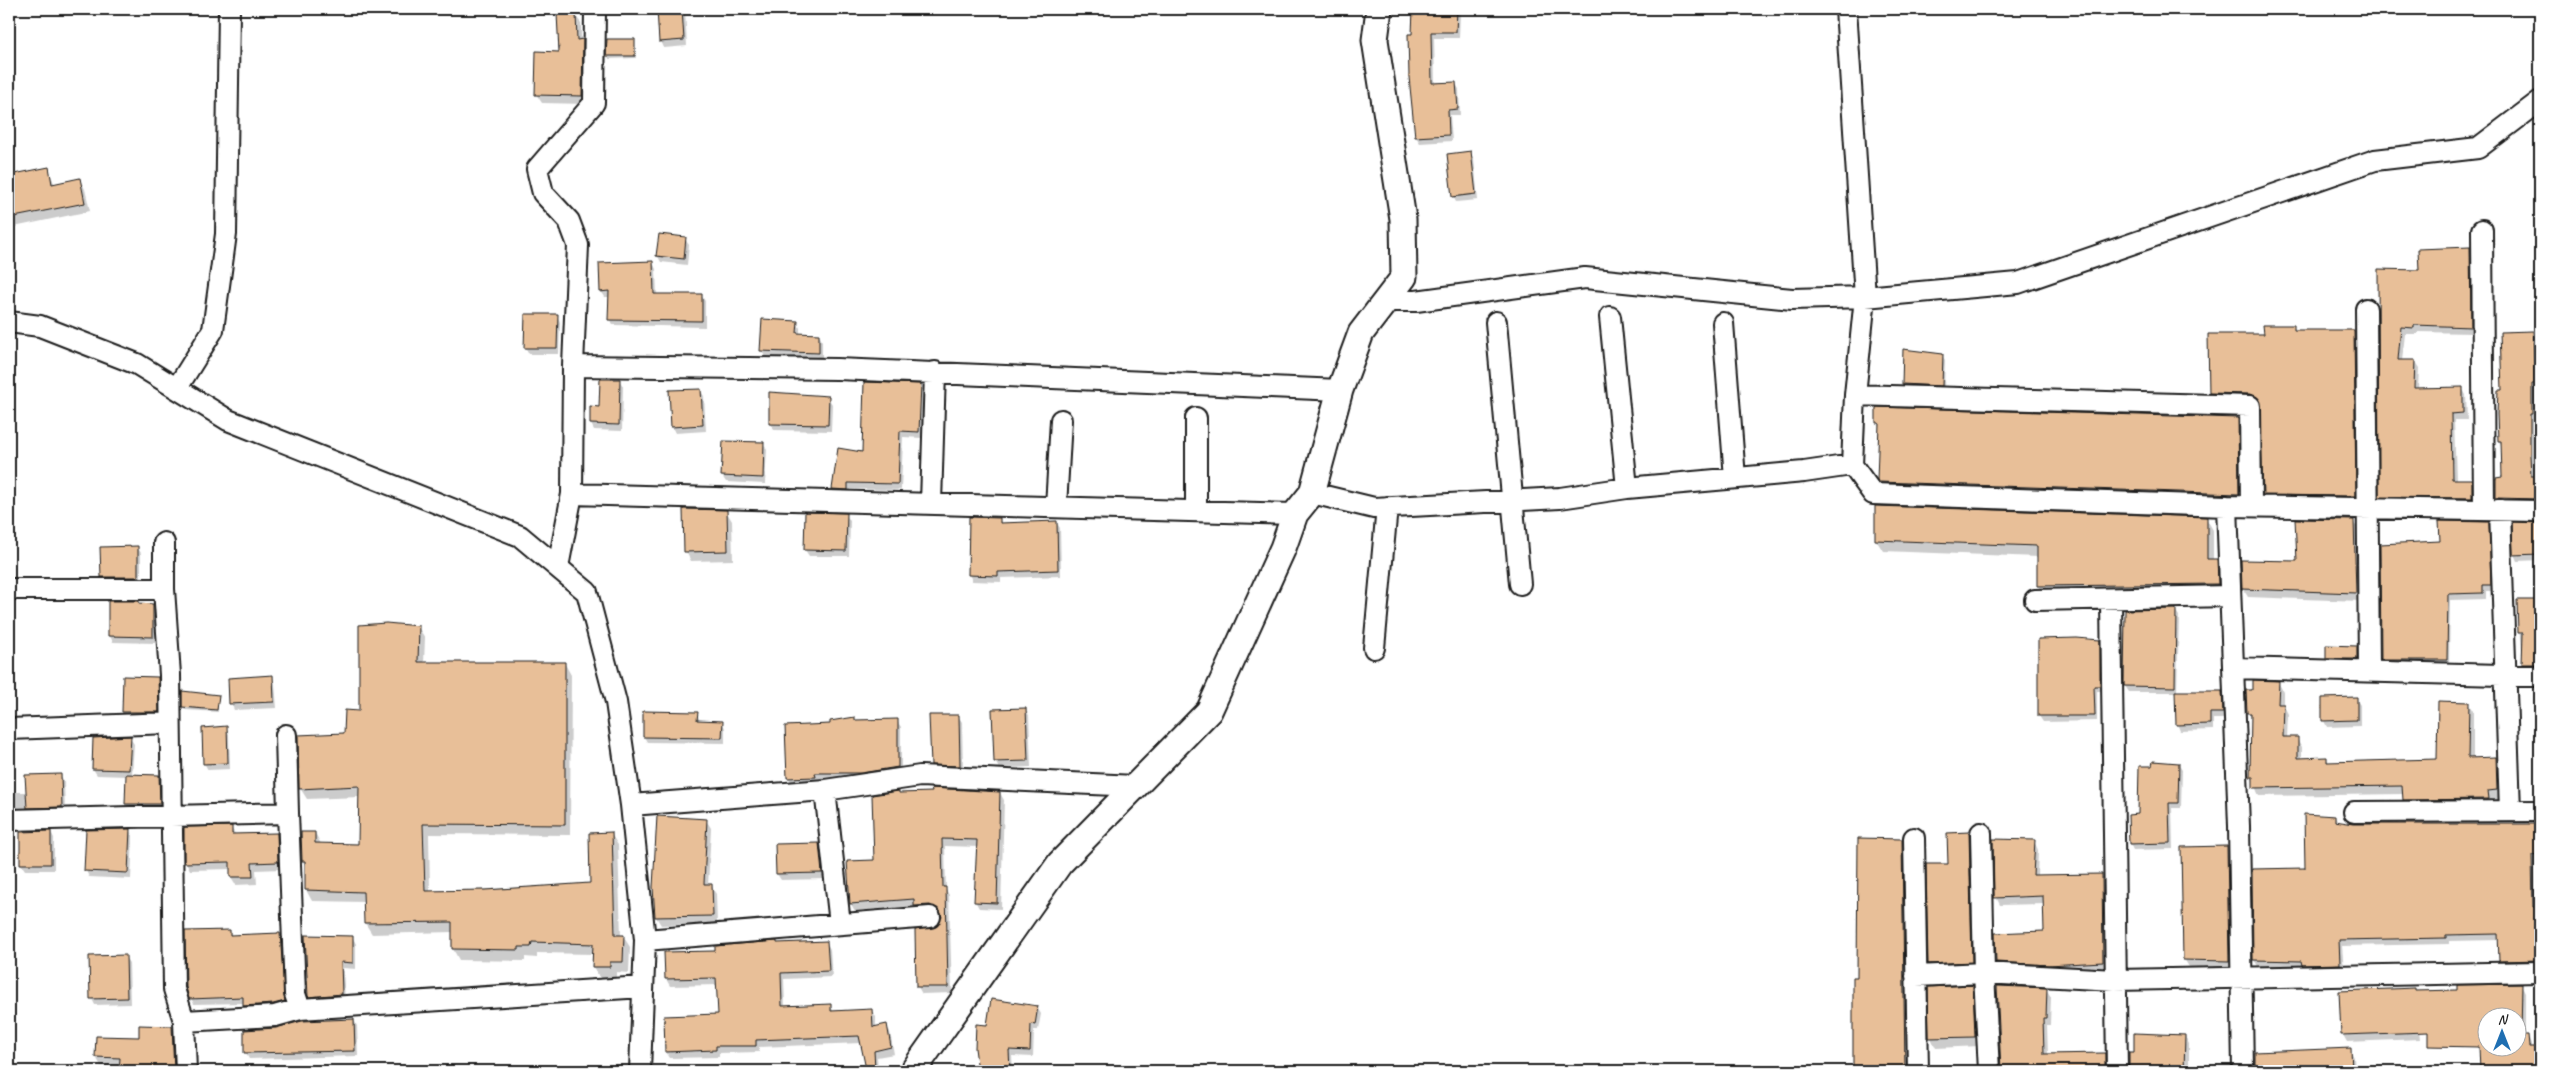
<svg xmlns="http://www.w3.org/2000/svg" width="2549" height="1080" viewBox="0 0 2549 1080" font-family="Caveat,sans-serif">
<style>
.shadow{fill:#0003;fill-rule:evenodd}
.building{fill:#e8bf98;stroke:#1c1c1c;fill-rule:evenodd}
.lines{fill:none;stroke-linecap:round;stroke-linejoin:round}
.minor-casing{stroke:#1c1c1c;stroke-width:24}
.tertiary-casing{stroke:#1c1c1c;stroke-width:29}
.minor{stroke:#fff;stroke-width:20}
.tertiary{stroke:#fff;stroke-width:25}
</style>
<rect width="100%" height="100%" fill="#fff"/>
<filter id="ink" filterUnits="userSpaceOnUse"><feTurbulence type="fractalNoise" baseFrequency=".02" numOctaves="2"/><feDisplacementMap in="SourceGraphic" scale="10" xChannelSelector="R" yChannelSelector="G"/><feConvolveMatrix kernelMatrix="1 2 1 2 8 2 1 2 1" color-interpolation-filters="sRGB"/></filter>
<g filter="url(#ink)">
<path class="shadow" d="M659,9h26l2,37 -23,2 -3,-7z
M1414,9h42l4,5 -1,24h-25l1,46 20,-1 4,6 1,26h-10l2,26 -32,2 -4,-6z
M575,15l6,8v18l6,9v54l-45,-1 -6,-9 24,-41z
M634,40l2,18 -27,1 -1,-3z
M1470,153l4,6 4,41 -22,2 -3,-6z
M48,169l7,16 25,-5 5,9 5,22 -76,16 1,12h-6v-52l9,-1z
M685,239l4,6 -2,20 -26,-3 -4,-7z
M2470,248l3,7 1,78 -56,-1v2h-13l-3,27 13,1 4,6 -1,21 44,-1 4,7 1,25h-13l2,60h15l4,7v17l-90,-1 -4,-7 -2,-226 41,2z
M653,263l3,6 1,27 44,-1 4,6v26l-92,-2 -4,-6 1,-22h-5l-4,-6z
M557,315l3,7 -1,32h-30l-4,-7z
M797,322l3,6v6l19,1 3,6v18l-57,-2 -3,-6z
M2293,326l3,5h58l5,9 1,165 -91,-2 -5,-9 -2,-88 -6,-3 -41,-2 -5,-8 55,-58z
M2533,333l3,6 4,69v97h-39l-4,-7v-19l6,-1v-31l-4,-6 4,-50z
M1904,351l38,4 3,5 -1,30 -38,-1 -3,-5z
M619,380l4,6 -1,45 -28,-1 -3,-6v-16h9z
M920,386l4,6 -2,46 -19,-1 -2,53 -50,-1 -1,7 -13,-1 -3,-6z
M700,390l4,6 2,35 -31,2 -3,-6z
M828,398l4,6 -1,27 -57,-1 -4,-7z
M1878,409l360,10 6,10v75l-358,-11 -7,-14 1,-51 -3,-5z
M763,443l4,7 -2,34 -39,-2 -4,-6z
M726,511l6,10 1,39 -42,1 -5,-9z
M846,515l4,6 -1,35h-40l-4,-6z
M2206,518l7,12v30l3,1 7,11 1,23 -180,2 -6,-11v-29l-155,-6 -7,-11z
M999,519l3,5 54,-2 4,6 1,48 -60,2v4l-29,-1 -3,-7z
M2353,521l5,9 3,71 -113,-4 -5,-8 55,-26z
M2488,523l3,7 2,61h-7v8l-36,1 -1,66h-63l-4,-6 59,-117z
M2540,523v37l-22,1 -3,-7 -1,-30z
M137,547l4,6v30h-35l-4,-6z
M2518,601h22v69h-13l-4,-7z
M152,605l3,6v32l-42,-1 -3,-6z
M2175,610l4,6 -2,76h44l4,6 1,21h-13v11l-33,1 -3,-7 -1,-32h-47l-4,-6z
M418,627l7,11 -1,25 141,1 6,11 -1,160 -141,-1 1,58 162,-8 19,-50 7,11 3,91h2l7,11 -1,26 -13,-1v6h-16l-7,-11 1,-13 -57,-1v5l-12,-1v4l-66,-1 -6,-11v-17l-81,2 -7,-11v-21l-53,-1 -6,-11v-23l-3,-6 12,-28 6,11 39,1v-48l-53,2 -7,-11 46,-53z
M2040,640l59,2 3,6 1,43h-6v30l-54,1 -4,-6z
M2356,647l2,15 -30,-1 -1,-3z
M272,677l3,6 2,25 -43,2 -3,-7z
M157,678l4,6v33l-35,1 -3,-6z
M2278,682l5,9v13l5,10 -1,25h10l5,8v12h25l2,4 109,-3 30,-57 5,8v48l22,-1 5,9 2,32h-10l1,9h-84l-5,-14 -145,2 -8,-20 1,-57 -4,-7z
M218,696v16l-33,-2 -1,-3z
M2323,699h33l4,6v21l-33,1 -3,-6z
M1025,709l4,6 2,52 -32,1 -4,-6z
M697,713l3,9h22l3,6v15l-78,-1 -3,-5z
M958,716l4,6 1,50 -27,-1 -4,-7z
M855,721h42l4,6v46l-36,6h-47v3l-26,1 -4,-6 44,-51z
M226,728l3,6 1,35 -22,1 -4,-7z
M130,738l4,6 -2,31 27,1 3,6 1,28h-33l-4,-6 1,-28 -30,-1 -4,-6z
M2178,764l4,6 -1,38h-9l1,41 -40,1 -3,-6 -1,-28 10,-1z
M60,775l4,6 1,32 -56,3v-24h18z
M1000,793l4,7 -3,109 -22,-1 -4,-7 3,-54 -33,-1 1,44 3,5 3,98 -30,1 -4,-7 25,-71 -9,-4 -14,1 -4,-7 -61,5 -4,-7 24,-43 24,-67z
M2335,817l3,6 16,2h186v36h-5l1,47h4v59h-36l-4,-6v-21l-51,1v3l-107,2 2,24 -86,-4 -4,-6z
M706,820l5,8 -3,58h3l5,8 1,30 -56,1 -5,-8z
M231,828l5,7 40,-1 5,8 1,27 -26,1 1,14 -21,1 -5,-8v-8l-41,1 -4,-8z
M129,830l4,6 -2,43 -42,-2 -3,-6 1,-40z
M51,832l3,6v32h-29l-4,-6z
M1969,833l3,7 3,128 -42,1 -4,-6 20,-98z
M1901,841l5,7 2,223h-53l-1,-92h4z
M2034,841l4,9 -1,26 64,-1 5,8 1,87h-105l-5,-9 48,-29 -1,-28 -44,1 -4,-8z
M818,844l4,7 3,28 -44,1 -4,-6z
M2227,847l4,8 2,113 -44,-1 -5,-8z
M229,931l3,5 47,-2 3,6 6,67 -40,5 -4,-9 -50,1 -3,-6z
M353,938l3,6v25l-13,-1 2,32 -32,2 -3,-6z
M826,942l4,7 2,28 -48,2 1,28 45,-2 4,7 38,-1 4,6v10l10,-2 4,7 4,22 -17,3 1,14h-10l-7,-28 -102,4v5l-40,1v4l-49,1 -4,-6 53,-37 -1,-30 -48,1 -4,-7v-26h51l61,-9z
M125,957l4,6 1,41 -35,1 -3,-6 -2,-41z
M2521,985l4,8v44h3l4,11h8v23h-59l-1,-19 -3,-5v-19l-58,2 1,9 -73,3 -4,-7 73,-42zM2486,1018h30v30h-30z
M1972,987l6,9 2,50 -44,2 -5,-10 -1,-49z
M2046,989l5,8 -1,28h-3l1,30 56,-1 4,7 1,10h-107z
M1037,1007l4,7 -3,16h-4l-1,27 -21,-1 1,15h-34l-3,-23 12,-22z
M354,1020l3,6 1,30 -109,3 -4,-7 31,-23z
M172,1027l5,9 1,35h-57v-5h-20l-5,-9z
M2185,1036l4,8v27h-60l1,-18z
M2350,1050l4,7 1,14h-100l1,-18z
M456,1068l2,3h-67v-1z"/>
<path class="building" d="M657,9h25l2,31 -25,2z
M1413,9h44l-1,23h-25l1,51 24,-1 2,27 -10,1 1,25 -34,2 -6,-60 -1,-43h4z
M576,13l1,27 6,-1 -1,57 -47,-1 1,-44 23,1 -2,-38z
M607,39h28v17h-29z
M1471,151l5,43 -24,3 -5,-43z
M49,167l3,17 28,-6 5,25 -76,15v-43z
M659,234l27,3 -2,22 -28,-3z
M2470,247l1,80 -57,-2v3l-13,-1 -3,33h17l-1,28 49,-1v26l-12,1 1,65h20v19l-93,-1 -1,-228 41,1 -1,-21z
M653,261l1,33h48v27l-94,-1 1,-29 -9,1 -1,-29z
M525,314h33l-1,34h-33z
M762,319l36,2 -1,12 22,1v19l-59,-2z
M2263,325h31v5h60l2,166 -93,-1 -3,-94 -10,-7 -41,-1 -1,-59h56z
M2533,331l2,53h-3v30h-2v41l1,21h9v23l-44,-1v-20l6,-1 -1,-36h-3l-1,-27 1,-24h4l-2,-58z
M1903,349l40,5 -1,32 -40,-2z
M600,379h20l-1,46 -29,-1v-18l9,1z
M864,382l57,2 -2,48 -19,-1 -2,53 -50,-1v7l-16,-1 6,-41 24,4z
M701,389l2,36 -32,2 -2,-37z
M769,392l60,4 -1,29 -59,-1z
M1876,407l362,11 1,76 -360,-12 -2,-2 2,-57h-3z
M723,441l41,1 -1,36 -42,-2z
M1875,506l332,11v42h10l1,25 -181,2v-40l-162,-6z
M683,509l44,1 1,41 -44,1z
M805,512l42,1 -1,38 -42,-1z
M969,517l31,1v5l57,-2 1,49 -60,2v4l-30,-1z
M2295,519l59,1 2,73 -114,-4 -1,-29 56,1z
M2439,521l50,1 2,63h-8v8l-35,1 -1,66h-66l-1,-116 60,-3z
M2512,522l28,1v31l-27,1z
M138,546v31h-37l-1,-30z
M2517,600h23v64h-18l1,-31h-5z
M108,601h31v2l14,1v33l-45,-1z
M2176,609l-1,78 -51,-1 1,-76z
M386,623l33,3 -1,36h147v163l-142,-1 2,67 60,-1 105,-7 -1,-50 23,-1 3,103h9l-1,27h-13v5h-18l1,-23 -61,-2 -1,5h-12v3l-67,-1v-27l-88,1 -1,-31 -58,-2v-29h-3l-1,-29h14v11l43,1 1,-58 -60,3 -1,-54 46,-2 1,-23 14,1v-86z
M2077,638l23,2v46h-6l1,30h-57v-77z
M2326,645l31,1v13h-31z
M273,675l1,27 -45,2 -1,-26z
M123,676l35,1 1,35h-37z
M2252,680l27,1 -1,23h6l-1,33h15v21l29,-1v5l110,-3 1,-58 31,1 -1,56 28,-1 1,33 -9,1 1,8 -86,1 -1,-14 -149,2v-11h-3l1,-64h-4l-1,-23h6z
M182,691l37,4 -2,15 -35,-3z
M2175,691h47l1,22h-13v11l-34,1z
M2357,697v23l-35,1v-23z
M1026,708l2,53 -34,1 -2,-53z
M643,711l55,1 -1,8 26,1 -1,17 -79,-1z
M929,715h30l1,51 -29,-1z
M855,717v3l43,-1v48l-37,6h-46l1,4 -29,1 -2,-52 45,-2v-3z
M227,726l1,37 -25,1 -1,-36z
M131,736l-2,34 -37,-1 1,-31z
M2153,761l26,2 -1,40h-9l1,40 -41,1 -1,-29 10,-1 1,-48h13z
M61,774l1,33 -35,1 -2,-33z
M126,774l33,1 1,29h-35z
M931,788l69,4 -3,111 -23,-1 3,-62 -35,-1 1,48h3l2,100h-32l-1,-57 22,-4 5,-9 -2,-6 -10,-6 -16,1v-7l-64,5 -3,-43 27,-1 -2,-65 27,-4v2l33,-1z
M2304,814l31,2v5l19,3h186v30l-8,1 1,52h7v53l-41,1 -1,-27 -52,1v3l-107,2 1,24 -38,1 -1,-4 -48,-1 -1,-91 53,-1z
M657,816l50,3 -3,65h8l1,32 -58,1 -2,-30z
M232,826v8l45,-1 1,29 -26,1 1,14h-23v-15l-46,1v-36z
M130,829l-2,44 -44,-2 2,-41z
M51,831v33h-31v-32z
M1969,832l3,130 -44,2 -2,-100h22l-1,-31z
M1858,838l44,1 3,232h-52v-94h4z
M1993,839l42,1 -2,35 69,-1 1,88 -55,3 -52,-3 -1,-29 49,-2 -1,-35 -49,2z
M819,843l3,30 -46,1 -1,-30z
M2227,846l2,115 -46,-1 -2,-113z
M230,930v5l50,-2 5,68 -12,3 -30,2v-9l-54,2 -3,-12 -1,-56z
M305,935l48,1v27l-12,-1 1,32 -34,3z
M777,941v2l50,-2 2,30 -48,2 1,33 49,-2v7l41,-2 1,18 14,-3 4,23 -17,4 1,17 -9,1 -7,-33 -103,4v6h-40v4l-51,2 -1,-36 54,-2 -2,-36 -51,1 -1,-27 51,-1v-5z
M126,955l1,43 -37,1 -1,-43z
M2522,984l-1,52h7l1,11h11v24h-60l-1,-24 -51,-1v-14l-87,3 -2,-44 76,-3v3l42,-1v-5zM2486,1018h30v30h-30z
M1973,985l2,52 -46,1 -1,-51z
M1997,986l50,2 -1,30h-3l1,36 61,-1v16l-104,2z
M991,999l47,7 -3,19 -4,-1 -1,27 -21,-1 1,21h-32l-3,-23 1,-24 11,1z
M354,1019l1,32 -111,2v-23l32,-2 26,-7z
M139,1025l33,1 2,45h-55l1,-13 -25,-1 1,-21 43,1z
M2134,1033l51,2 -1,36h-49v-2h-6v-17h5z
M2351,1048l1,23h-97v-19z"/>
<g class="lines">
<g class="minor-casing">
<path id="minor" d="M595,9l-1,94 -57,66 6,24 26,28 9,24 -5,121 264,3 503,21
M1846,9l19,288 -10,98
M2482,230l2,280
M1386,301h30l169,-23 207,21 73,-2 153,-14 357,-123 103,-12 62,-47
M2366,309l3,361
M1610,317l17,171
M9,322l31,4 97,38 91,56 292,116 67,56 29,110 15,103 14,135 -5,131
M1496,322l24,262
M1723,323l12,155
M177,388l36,-58 13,-96 3,-225
M1312,493l62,15 186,-10 67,-10 177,-16 48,-7
M572,494l723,20
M931,503l4,-131
M2227,506l-354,-12 -21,-29 3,-70 395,11 1,100
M1056,507l5,-87
M2500,510l10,301
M1196,511v-93
M164,543v46l6,86 4,314 10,32 2,50
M558,567l14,-73 1,-128
M9,589h155
M2111,599l6,472
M2035,600l195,-4
M1374,648l13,-141
M2233,668l307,8
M9,729l161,-6
M286,735l2,78
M825,790l15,134
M631,805l194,-15 95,-14 216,10
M2354,812l186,-1
M9,820l279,-7 7,181 5,15 343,-22
M1981,833l3,140 5,98
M1914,838l4,233
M645,940l285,-23
M1916,976l68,-3 131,7 425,-8
M184,1021l91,-5 25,-7
M2243,1071l-4,-245 -12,-320 313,5"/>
</g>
<g class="tertiary-casing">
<path id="tertiary" d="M913,1071l147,-208 149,-152 74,-163 12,-34 17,-21 28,-103 21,-57 43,-56 -1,-58 -28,-179 4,-31"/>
</g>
<use href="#minor" class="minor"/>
<use href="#tertiary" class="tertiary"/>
</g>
</g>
<rect width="2549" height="1080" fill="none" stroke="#fff" stroke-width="30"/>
<rect x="15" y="15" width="2519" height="1050" fill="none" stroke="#1c1c1c" stroke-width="2" filter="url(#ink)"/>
<g transform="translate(2502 1032)"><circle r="24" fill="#ffffff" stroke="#a4a4a4"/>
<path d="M0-4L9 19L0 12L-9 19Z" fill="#1f6fb2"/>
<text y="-8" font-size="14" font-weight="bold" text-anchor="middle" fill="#1c1c1c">N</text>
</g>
</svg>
